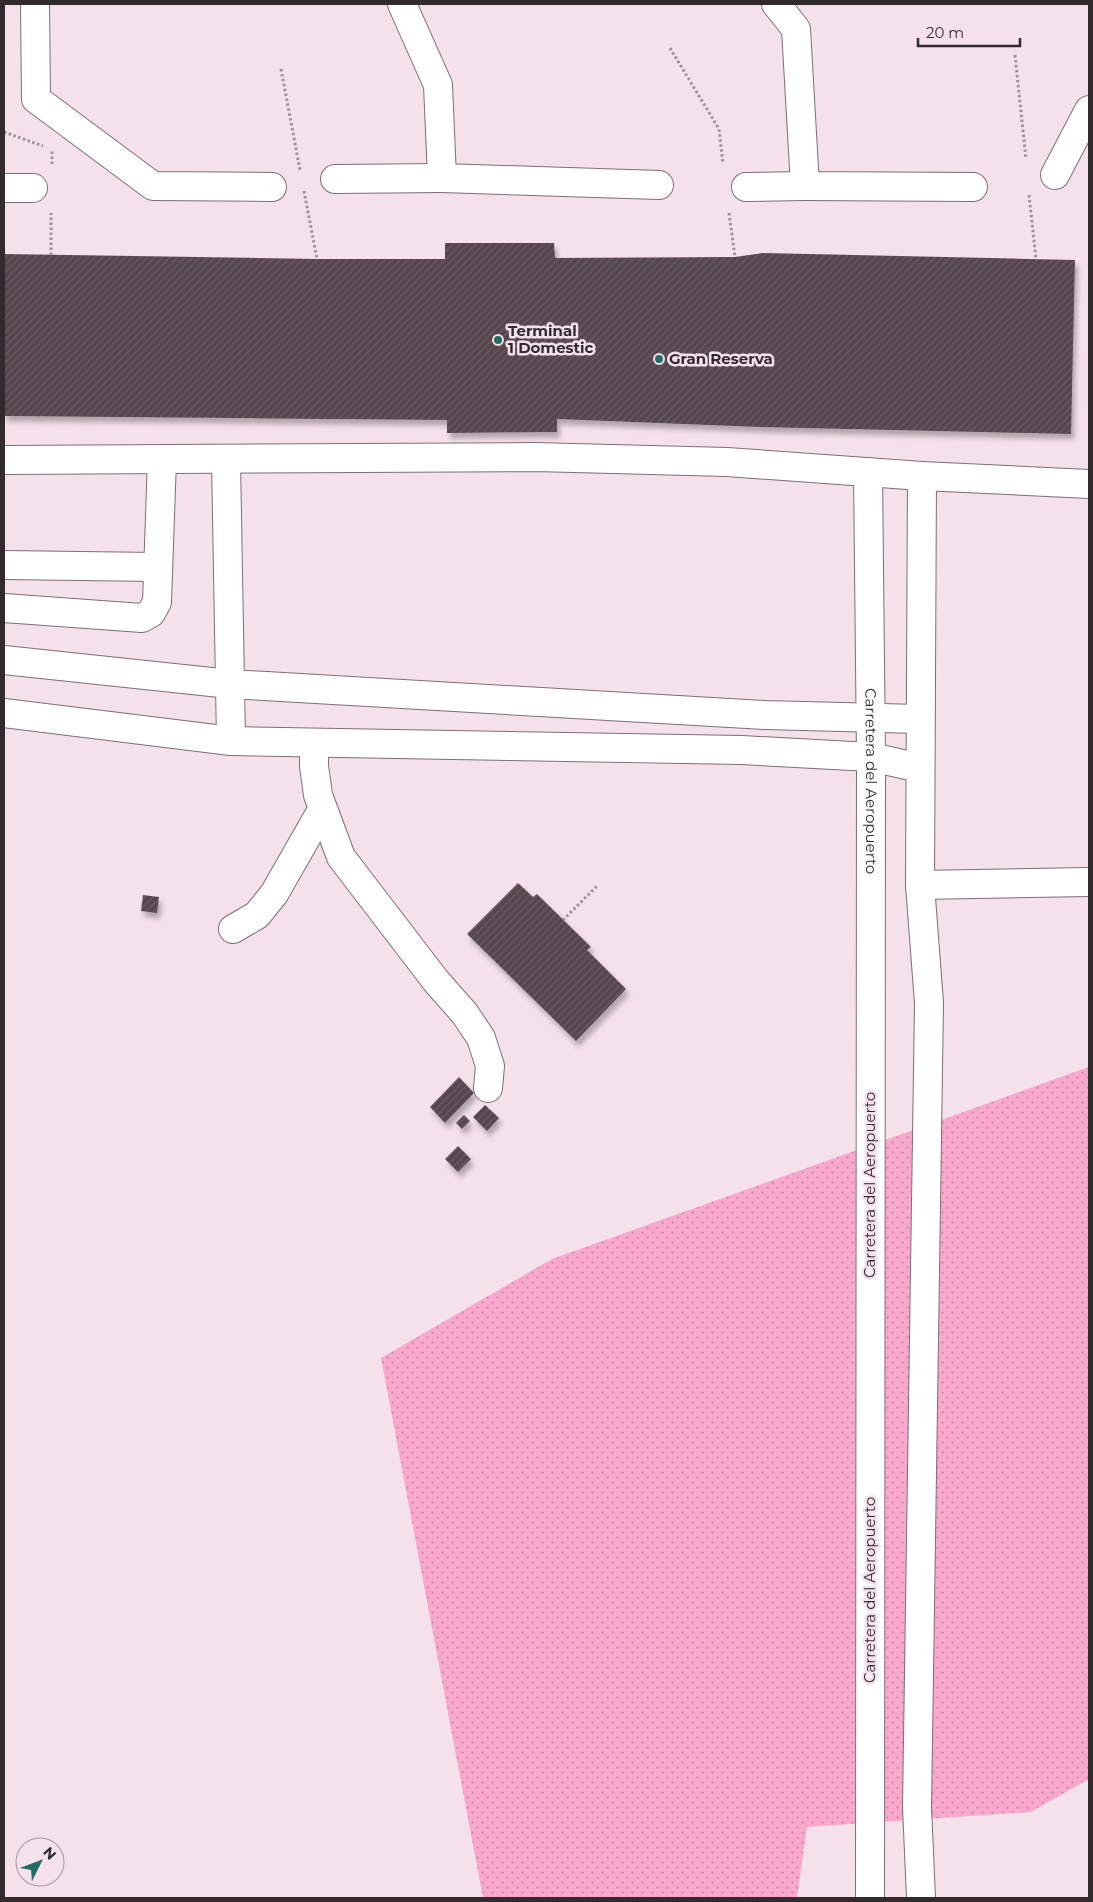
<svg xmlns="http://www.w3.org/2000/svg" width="1093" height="1902" viewBox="0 0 1093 1902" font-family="Montserrat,sans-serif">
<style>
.grass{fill:url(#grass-dots)}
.building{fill:url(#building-hatch);filter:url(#shadow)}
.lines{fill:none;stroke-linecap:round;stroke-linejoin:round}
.minor-casing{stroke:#7f6e75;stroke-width:30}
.path{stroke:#9f9297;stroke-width:3;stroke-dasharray:2.5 2.5;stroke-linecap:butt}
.minor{stroke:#fff;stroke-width:28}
.poi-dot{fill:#246d66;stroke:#f4e1e9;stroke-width:2}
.labels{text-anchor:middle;stroke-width:5;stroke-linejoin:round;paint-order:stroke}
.poi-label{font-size:15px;font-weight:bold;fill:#322b2e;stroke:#f4e1e9;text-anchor:start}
.street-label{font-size:15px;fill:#322b2e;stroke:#f4e1e9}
</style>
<defs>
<pattern id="grass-dots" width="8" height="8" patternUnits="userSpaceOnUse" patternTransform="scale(1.25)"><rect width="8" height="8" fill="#f9a8cd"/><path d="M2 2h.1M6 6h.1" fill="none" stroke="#ca89a7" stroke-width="1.8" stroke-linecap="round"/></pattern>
<pattern id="building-hatch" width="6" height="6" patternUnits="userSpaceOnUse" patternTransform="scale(1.25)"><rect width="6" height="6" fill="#56464d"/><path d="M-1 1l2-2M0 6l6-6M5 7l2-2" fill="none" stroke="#6c5e64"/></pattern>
<filter id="shadow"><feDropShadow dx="3" dy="5.5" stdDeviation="2.5" flood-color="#0004"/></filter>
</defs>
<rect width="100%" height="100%" fill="#f4e1e9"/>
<path class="grass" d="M1089,1067v712l-58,33 -224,15 -10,71h-314l-102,-540 171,-99z"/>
<path class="building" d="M445,243h109l1,15 180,-1 28,-4 312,7 -4,174 -311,-7 -203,-8v13l-110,1v-13l-443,-4v-162l313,5h128z
M518,883l15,14 4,-3 54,53 -4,3 39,39 -50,52 -109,-107z
M143,895l16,2 -2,16 -16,-2z
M459,1077l15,16 -29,30 -15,-16z
M485,1105l14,13 -12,13 -14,-14z
M464,1115l6,6 -8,8 -6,-6z
M458,1146l13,13 -13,13 -13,-13z"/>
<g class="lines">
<g class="minor-casing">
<g id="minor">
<path d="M35,4l1,95 117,87 119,1"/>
<path d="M402,4l36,81 4,93 217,7"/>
<path d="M776,4l20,25 9,157 168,1"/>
<path d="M1055,175l34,-65"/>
<path d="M335,179l107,-1"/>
<path d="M746,187l59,-1"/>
<path d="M4,188h29"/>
<path d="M4,460l531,-3 192,5 195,14 167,8"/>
<path d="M226,460l5,281"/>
<path id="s1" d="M868,472l3,285 -1,1141"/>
<path d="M4,565l153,2"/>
<path d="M4,608l138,10 9,-5 6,-11 5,-143"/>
<path d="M4,660l226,24 535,31 154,4"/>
<path d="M4,713l227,28 510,9 130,7 49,11"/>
<path d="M314,743v23l4,29 23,62 95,124 29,33 16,24 9,28 -2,22"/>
<path d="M920,885l169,-3"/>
<path d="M233,929l24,-14 17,-21 48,-84"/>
<path d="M921,1898l-4,-91 12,-804 -9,-118 2,-409"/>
</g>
</g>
<path class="path" d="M670,48l49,81 4,35
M1015,55l11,104
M281,69l19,101
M4,132l39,14
M52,164v-14
M304,191l13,68
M1029,195l7,64
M729,213l6,44
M51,255v-42
M563,920l34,-34"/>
<use href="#minor" class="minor"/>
</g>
<g class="poi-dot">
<circle cx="498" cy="340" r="5"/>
<circle cx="659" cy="359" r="5"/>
</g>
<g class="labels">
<g class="poi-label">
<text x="508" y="336">Terminal<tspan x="508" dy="17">1 Domestic</tspan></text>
<text x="669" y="364">Gran Reserva</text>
</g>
<g class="street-label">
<text dy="5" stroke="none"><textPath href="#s1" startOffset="309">Carretera del Aeropuerto</textPath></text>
<text transform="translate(870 1185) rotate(-90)" y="5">Carretera del Aeropuerto</text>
<text transform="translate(870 1590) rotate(-90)" y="5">Carretera del Aeropuerto</text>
</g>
</g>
<rect width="1093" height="1902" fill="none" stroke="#322b2e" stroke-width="10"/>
<g transform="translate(40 1862) rotate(48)"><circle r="24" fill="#f4e1e9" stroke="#a6989e"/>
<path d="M0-4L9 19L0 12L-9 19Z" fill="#246d66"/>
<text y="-8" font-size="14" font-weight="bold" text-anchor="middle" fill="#322b2e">N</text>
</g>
<path d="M918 38v8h102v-8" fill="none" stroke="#322b2e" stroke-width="2.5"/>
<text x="926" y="38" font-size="15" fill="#322b2e" stroke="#f4e1e9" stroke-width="4" paint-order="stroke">20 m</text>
</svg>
